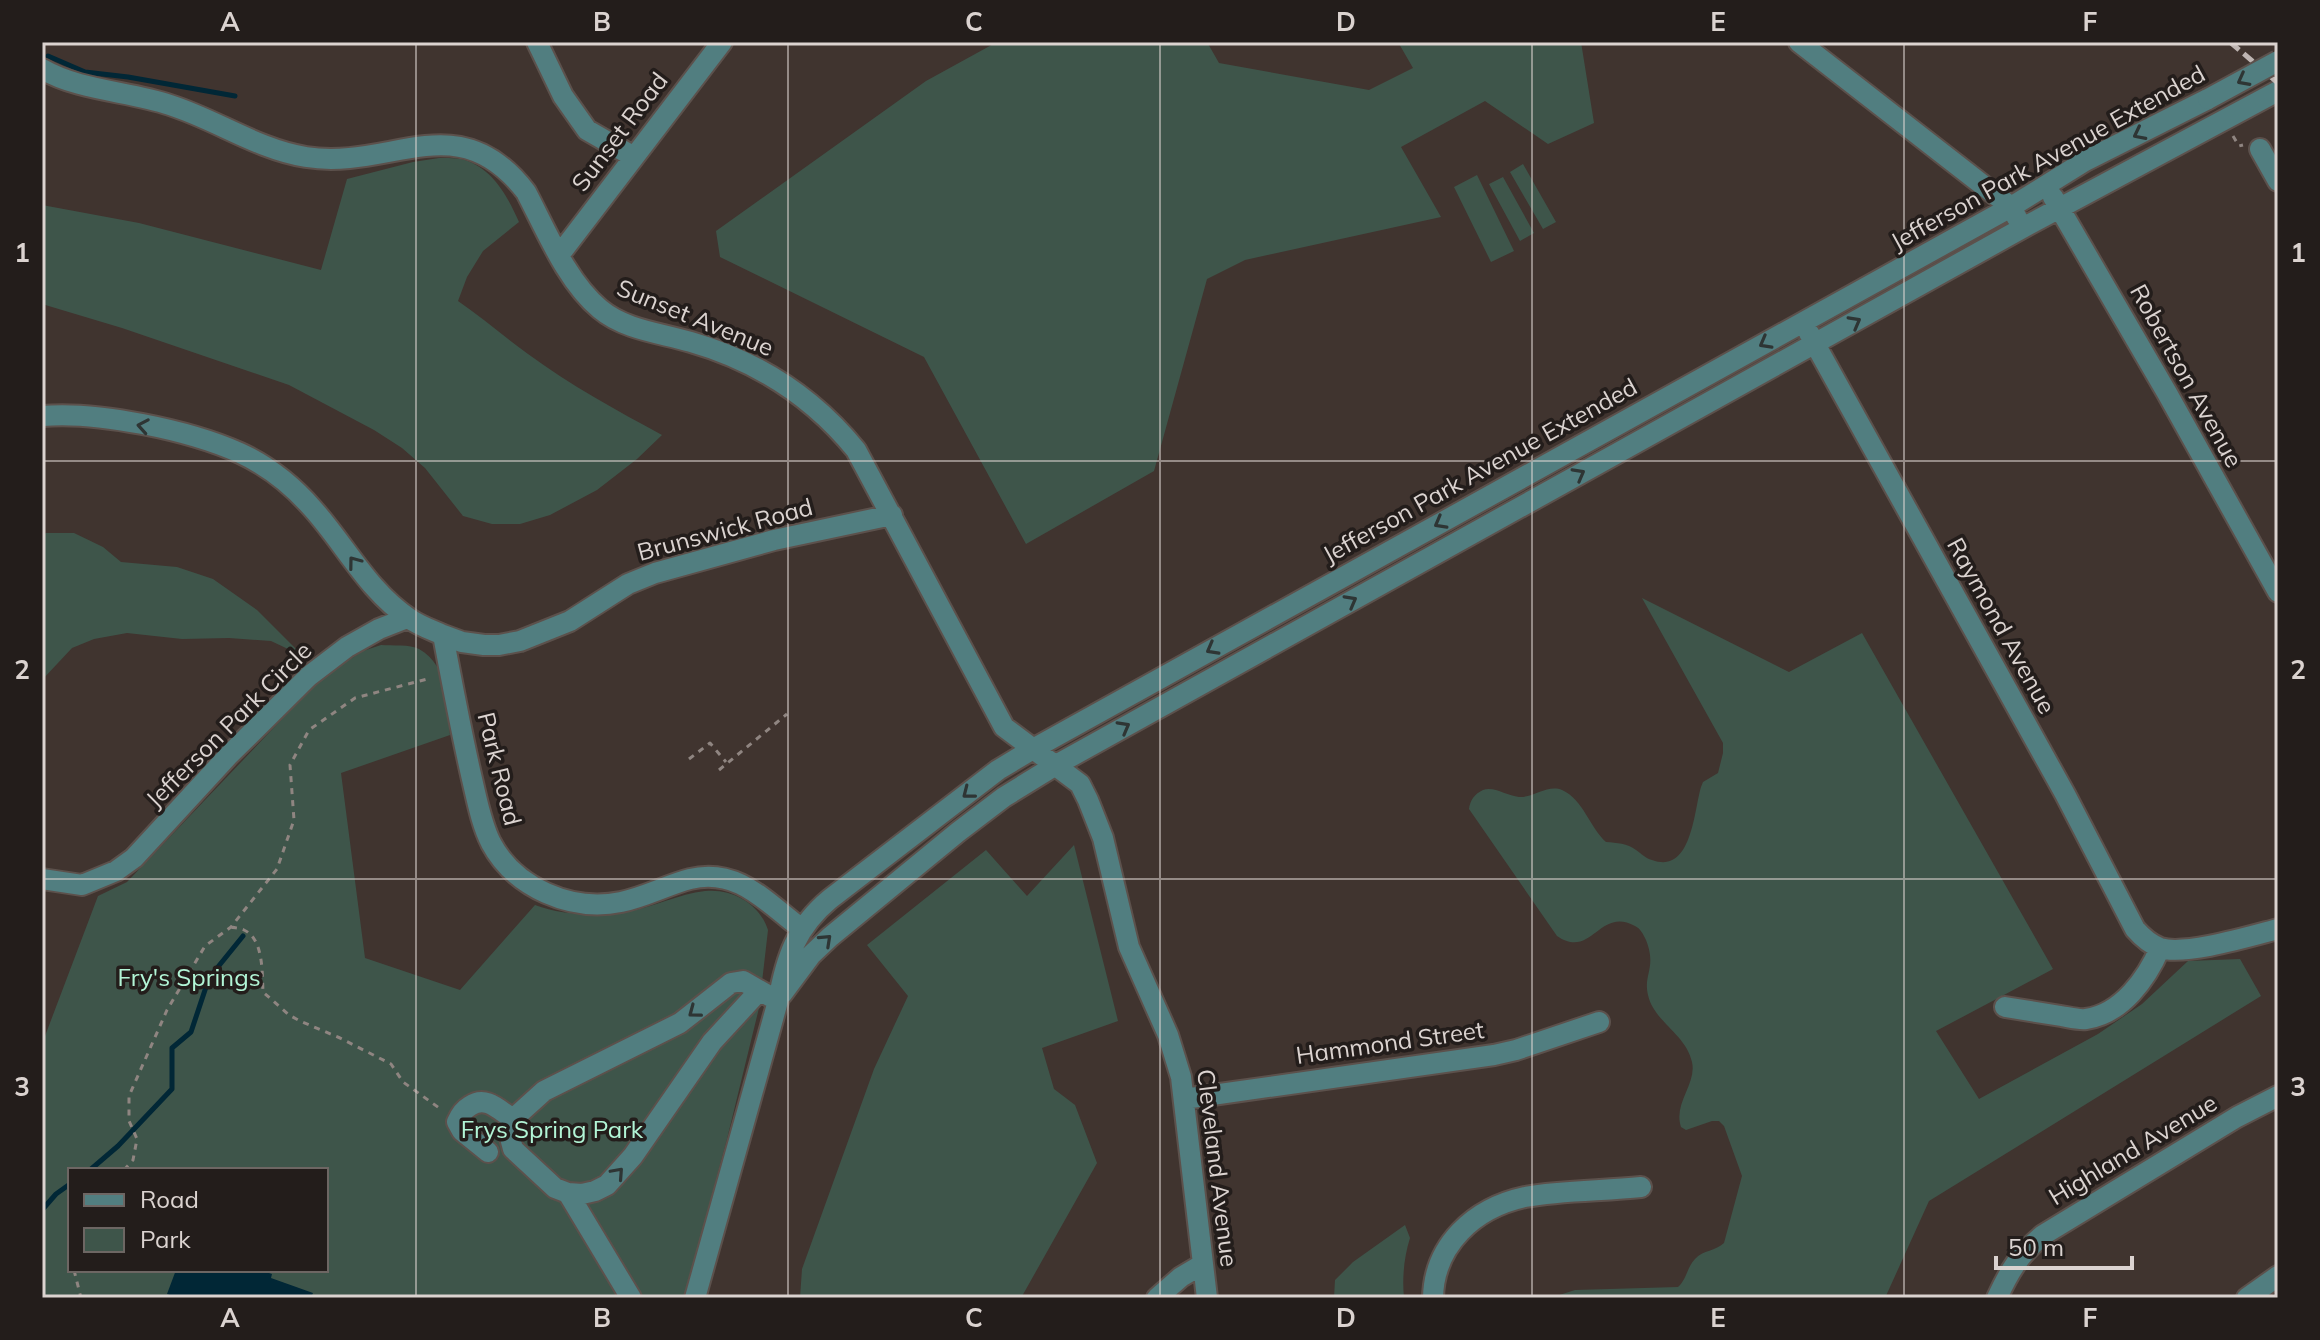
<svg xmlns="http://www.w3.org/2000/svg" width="2320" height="1340" viewBox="0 0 2320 1340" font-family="Mulish,sans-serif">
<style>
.green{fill:#3e554a;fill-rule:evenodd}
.water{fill:#012736}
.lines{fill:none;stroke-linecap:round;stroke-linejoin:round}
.stream{stroke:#012736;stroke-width:5}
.minor-casing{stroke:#5c514c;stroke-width:24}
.path{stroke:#8f8581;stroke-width:3;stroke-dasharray:6 6;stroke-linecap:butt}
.minor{stroke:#517e80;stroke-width:20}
.rail{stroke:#beb5b2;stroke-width:5;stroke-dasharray:12 6;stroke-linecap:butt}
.minor-bridge-casing{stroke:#5c514c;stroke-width:24;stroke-linecap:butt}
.minor-bridge{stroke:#517e80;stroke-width:20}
.oneway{stroke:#2e3534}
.grid{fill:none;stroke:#dbd3d0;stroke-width:2;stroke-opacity:0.55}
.labels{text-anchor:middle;stroke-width:7;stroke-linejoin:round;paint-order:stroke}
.street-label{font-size:24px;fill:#dbd3d0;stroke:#231d1b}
.park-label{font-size:24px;fill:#b2f5d6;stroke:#231d1b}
.neatline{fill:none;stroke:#dbd3d0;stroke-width:3}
.grid-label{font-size:26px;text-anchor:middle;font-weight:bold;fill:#dbd3d0}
</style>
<rect width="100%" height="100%" fill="#40342f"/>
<path class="green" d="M997,42h210l12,21 150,27 44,-22 -15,-26h183l13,81 -46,21 -63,-43 -84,46 40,70 -196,43 -38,19 -53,192 -128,73 -102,-187 -204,-100 -4,-26 210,-150z
M439,158c8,0 19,0 26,2 28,9 43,37 54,62l-36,29 -16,26 -9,24c25,17 46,36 70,53 42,31 88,56 134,81l-25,24 -40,31 -47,25 -30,9h-28l-29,-8 -38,-48 -23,-20 -28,-18 -85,-45 -167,-57 -80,-24v-99l97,18 182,47 26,-91 66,-17z
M1523,164l33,58 -13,7 -33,-57z
M1477,175l37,76 -23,11 -37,-75z
M1503,177l31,56 -14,8 -31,-57z
M46,533h28l29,14 18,15 56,5 36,12 44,31 46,46 -32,-15 -42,-3 -47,1 -55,-6 -33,6 -22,9 -30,32v-145z
M1642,598l147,74 73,-39 191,336 -117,62 43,68 119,-65 44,-30 46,-43 52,-2 21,37 -332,205 -44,97h-335l25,-8 103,-3c9,-8 9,-20 17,-28 8,-9 21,-8 29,-16l18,-67 -18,-50 -5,-5h-7l-26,9 -5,-3c-8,-24 16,-43 11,-65 -6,-28 -38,-40 -44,-67 -5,-21 9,-27 -2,-55 -3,-6 -5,-11 -11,-14 -36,-20 -43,34 -78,10l-88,-127c1,-8 5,-15 14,-19 11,-4 24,6 36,7 14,1 29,-13 43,-7 21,9 28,38 44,52 11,1 21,1 30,8 6,4 9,8 16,10 40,15 42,-50 49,-73l2,-5 15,-9 5,-20v-10z
M381,645c11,1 29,-1 38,4 31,18 28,55 31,86l-109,38 24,185 95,32 75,-85c26,10 64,12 92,7 26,-5 52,-18 78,-21 27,-3 55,13 63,39l-9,78 -32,131 -43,159h-642v-254l56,-148 29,-14 195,-205 41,-26zM70,1170h256v100h-256z
M1074,845l44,176 -76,27 12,41 21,16 22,58 -76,135h-221l2,-29 72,-200 34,-73 -41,-51 119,-95 41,46z
M1405,1225l5,13c-6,19 -8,40 -6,60h-70l1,-18 18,-18z"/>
<path class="water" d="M176,1270h84l12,4 -1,4 42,15 -2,5h-133l-11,-4z"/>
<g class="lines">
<path class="stream" d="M48,56l37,16 43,5 107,19
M90,1170l28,-24 54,-57v-41l19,-16 18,-54 34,-42
M42,1210l14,-16 14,-10"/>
<g class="minor-casing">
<path id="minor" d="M537,42l26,54 24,34 47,27
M1799,42l212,165 6,11
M42,69c38,22 87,22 128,36 47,15 87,44 136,52 85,14 152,-54 220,35 20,38 41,90 74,117 25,21 61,24 91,33 66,19 122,55 165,108l148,277 76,57 8,16 15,38 26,109 39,88 13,42 26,221
M2260,149l18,32
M2053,197l114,196 111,199
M560,254l162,-212
M1809,333l256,461 70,135c7,8 15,15 25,19 25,8 91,-12 118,-19
M42,416c55,-5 147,14 198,37 28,13 53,33 73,56 33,37 55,82 97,110 10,7 22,11 33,16 9,48 18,96 29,144 5,21 9,44 19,64 24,45 80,69 130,59 24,-5 46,-17 69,-23 48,-12 77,24 112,50
M443,635l19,7 22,3h15l21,-4 50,-20 58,-37 27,-11 119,-33 118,-25
M42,879l40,6 34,-14 18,-13 94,-102 81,-80 38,-29 32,-18 28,-11
M759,991l-47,51 -79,114 -26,29 -12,6 -13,3 -14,-1 -13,-5 -42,-39 -5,-19 5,-11 31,-28 136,-68 51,-40 12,-2 35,20
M782,994l29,-39 19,-18 128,-105 46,-35 52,-32 972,-540 250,-134
M2005,1007c18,3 37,6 56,9 7,1 17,4 25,3 36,-5 61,-41 74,-71
M1184,1099l310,-44 22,-5 83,-28
M488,1152l-26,-21 -5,-9c3,-7 6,-12 13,-16 16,-11 29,4 43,13
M568,1193l63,105
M695,1298l83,-297c8,-43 18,-74 52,-102l168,-129 35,-21 978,-542 74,-46 123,-62
M1157,1298l24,-21 22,-13
M1433,1298c1,-53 41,-90 92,-101 37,-7 78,-6 116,-10
M1997,1298c13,-28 22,-43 46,-63l194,-118 41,-21
M2247,1298l31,-22"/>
</g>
<path class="path" d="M2233,136l6,10 4,-1
M689,759l21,-16 16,19
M719,770l68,-56
M231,927c4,1 9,1 13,3 20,9 18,44 19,62l26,23 11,6 40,17 51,26 12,18 39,28
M124,1170l9,-10 4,-21 -8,-18v-25l38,-86 38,-64 26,-19 46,-58 17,-49 -4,-55 19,-35 46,-32 76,-20
M74,1270l7,28"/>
<use href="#minor" class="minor"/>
<path class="rail" d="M2230,42l48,41"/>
<g class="minor-bridge-casing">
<path id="minor-bridge" d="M2208,99l70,-38"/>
</g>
<use href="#minor-bridge" class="minor-bridge"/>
</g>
<defs><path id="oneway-chevron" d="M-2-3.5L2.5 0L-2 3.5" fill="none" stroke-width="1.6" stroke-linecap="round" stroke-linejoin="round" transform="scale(2)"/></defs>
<g class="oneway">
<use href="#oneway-chevron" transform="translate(2243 80) rotate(152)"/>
<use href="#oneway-chevron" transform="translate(2139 134) rotate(153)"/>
<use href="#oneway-chevron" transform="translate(1855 322) rotate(-29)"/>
<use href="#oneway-chevron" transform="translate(1765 343) rotate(151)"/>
<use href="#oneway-chevron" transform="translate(143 426) rotate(-170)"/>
<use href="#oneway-chevron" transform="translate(1579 474) rotate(-29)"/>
<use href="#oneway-chevron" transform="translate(1440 523) rotate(151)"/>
<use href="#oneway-chevron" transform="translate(354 562) rotate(-127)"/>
<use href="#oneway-chevron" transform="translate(1351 601) rotate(-29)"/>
<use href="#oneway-chevron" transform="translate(1212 649) rotate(151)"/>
<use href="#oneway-chevron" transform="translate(1124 727) rotate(-29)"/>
<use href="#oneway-chevron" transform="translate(968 793) rotate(142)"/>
<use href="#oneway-chevron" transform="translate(826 940) rotate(-43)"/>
<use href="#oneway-chevron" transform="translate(694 1012) rotate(143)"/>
<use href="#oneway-chevron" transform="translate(618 1173) rotate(-48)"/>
</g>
<path class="grid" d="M416,42v1256M788,42v1256M1160,42v1256M1532,42v1256M1904,42v1256M42,461h2236M42,879h2236"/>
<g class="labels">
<g class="street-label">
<text transform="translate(620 132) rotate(-53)" y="8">Sunset Road</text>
<text transform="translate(2048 158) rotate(-29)" y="8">Jefferson Park Avenue Extended</text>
<text transform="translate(695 318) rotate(22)" y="8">Sunset Avenue</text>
<text transform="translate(2186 376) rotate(61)" y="8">Robertson Avenue</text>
<text transform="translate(1480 471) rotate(-29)" y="8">Jefferson Park Avenue Extended</text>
<text transform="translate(725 530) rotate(-15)" y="8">Brunswick Road</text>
<text transform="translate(2001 626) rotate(61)" y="8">Raymond Avenue</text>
<text transform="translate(229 725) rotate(-45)" y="8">Jefferson Park Circle</text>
<text transform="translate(499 769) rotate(76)" y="8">Park Road</text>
<text transform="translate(1390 1043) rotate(-8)" y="8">Hammond Street</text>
<text transform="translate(2133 1150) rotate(-31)" y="8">Highland Avenue</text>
<text transform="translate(1217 1168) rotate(83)" y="8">Cleveland Avenue</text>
</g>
<g class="park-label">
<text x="189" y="986">Fry's Springs</text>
<text x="552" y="1138">Frys Spring Park</text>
</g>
</g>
<rect width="2320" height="1340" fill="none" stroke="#231d1b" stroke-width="88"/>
<rect x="68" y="1168" width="260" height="104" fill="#231d1b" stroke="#6d6663" stroke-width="2"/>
<rect x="84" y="1194" width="40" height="12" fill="#517e80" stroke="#6d6663" stroke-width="2"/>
<text x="140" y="1208" font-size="24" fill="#dbd3d0">Road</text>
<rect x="84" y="1228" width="40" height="24" fill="#3e554a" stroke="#6d6663" stroke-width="2"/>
<text x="140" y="1248" font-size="24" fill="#dbd3d0">Park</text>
<path d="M1996 1256v12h136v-12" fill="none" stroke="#dbd3d0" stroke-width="4"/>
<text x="2008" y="1256" font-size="24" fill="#dbd3d0" stroke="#231d1b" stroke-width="6" paint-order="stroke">50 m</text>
<rect x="44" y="44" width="2232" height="1252" class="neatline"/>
<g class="grid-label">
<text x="230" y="31">A</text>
<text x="602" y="31">B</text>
<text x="974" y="31">C</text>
<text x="1346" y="31">D</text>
<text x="1718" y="31">E</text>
<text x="2090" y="31">F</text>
<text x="22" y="262">1</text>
<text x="2298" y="262">1</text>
<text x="22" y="679">2</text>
<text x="2298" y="679">2</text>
<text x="22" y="1096">3</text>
<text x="2298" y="1096">3</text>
<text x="230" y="1327">A</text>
<text x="602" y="1327">B</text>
<text x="974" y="1327">C</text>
<text x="1346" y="1327">D</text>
<text x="1718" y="1327">E</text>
<text x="2090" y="1327">F</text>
</g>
</svg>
